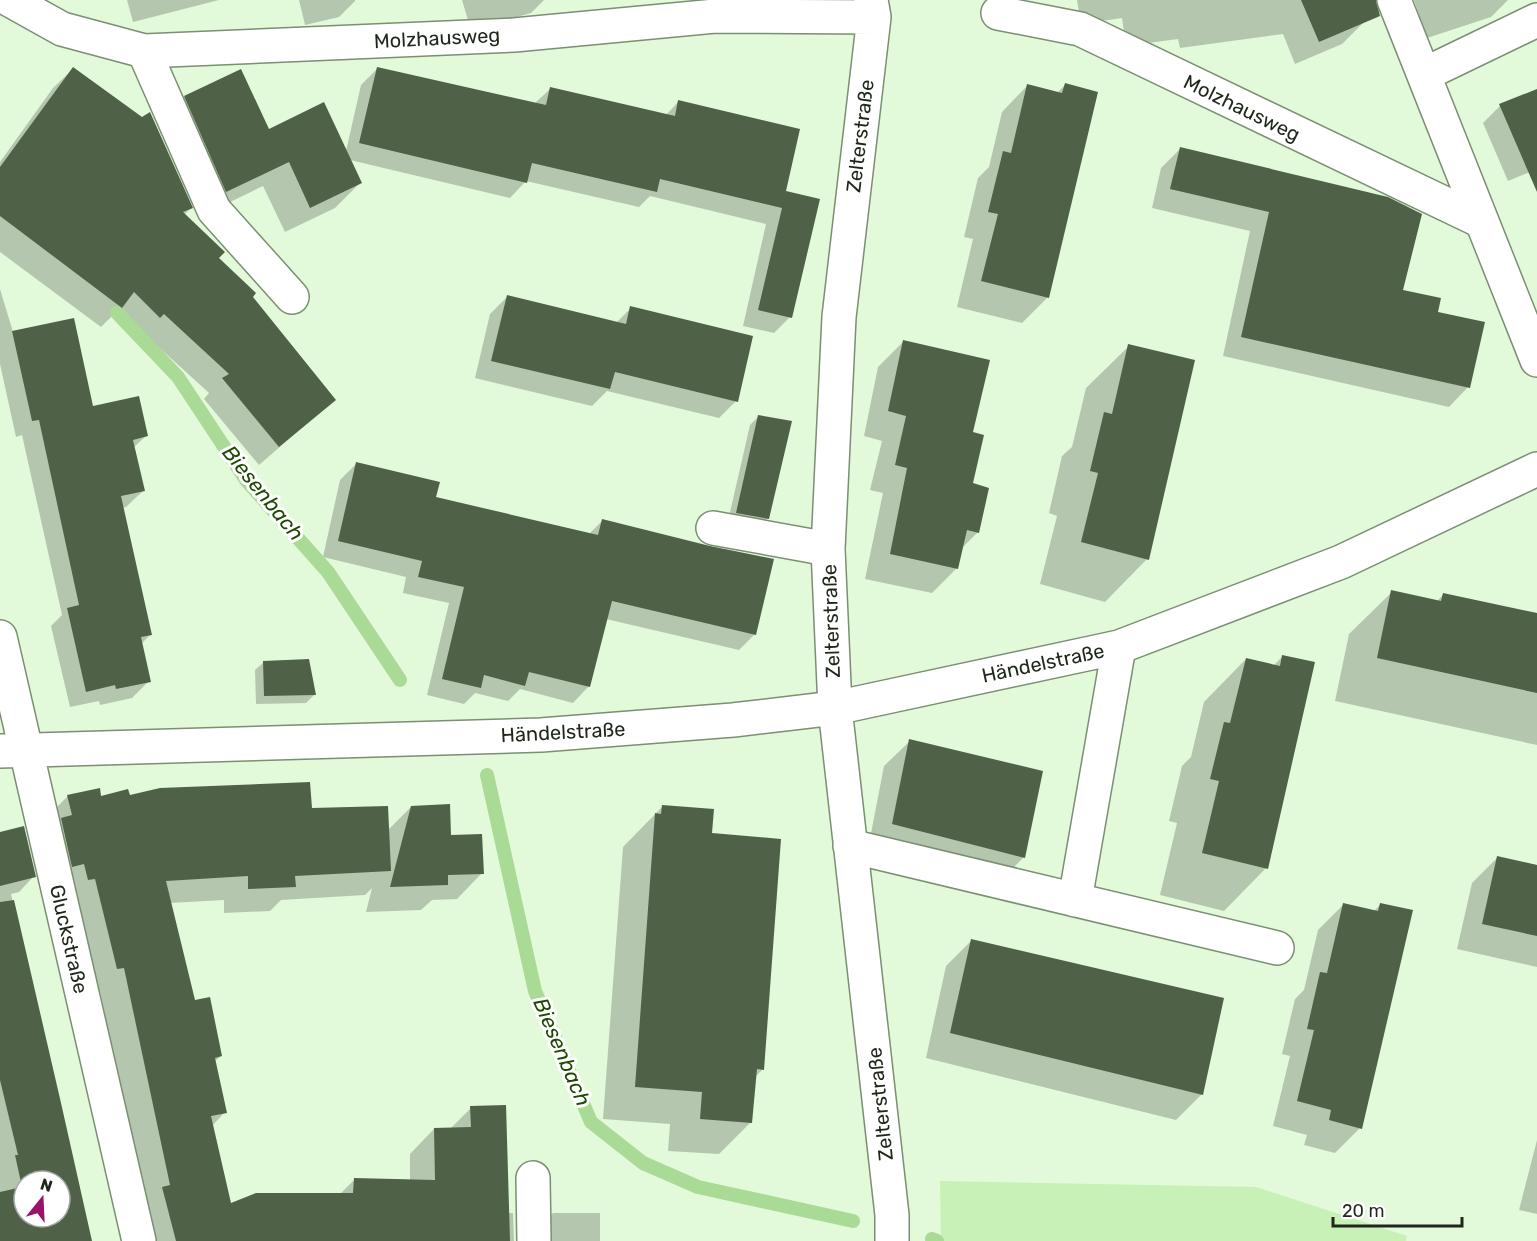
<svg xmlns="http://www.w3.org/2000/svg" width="1537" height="1241" viewBox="0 0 1537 1241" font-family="Rubik,sans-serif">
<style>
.green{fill:#c8f1b8}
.shadow{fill:#0003;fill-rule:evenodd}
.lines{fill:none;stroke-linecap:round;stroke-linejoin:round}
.stream{stroke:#aadb96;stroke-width:14}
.building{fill:#4f6248;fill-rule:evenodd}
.minor-casing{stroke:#7b8f73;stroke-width:36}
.minor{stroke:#fff;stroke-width:33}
.labels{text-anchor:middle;stroke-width:6;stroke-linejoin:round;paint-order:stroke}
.street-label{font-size:20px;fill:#1f271b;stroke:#fff}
.water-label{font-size:21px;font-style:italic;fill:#1e4901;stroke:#fff}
</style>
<rect width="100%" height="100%" fill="#e2f9da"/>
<path class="green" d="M940,1181l316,6 151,49 -1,5h-465z"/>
<path class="shadow" d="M127,0h92l-86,22z
M299,0h56v1l-16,16 -34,8z
M462,0h82l-13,13 -60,17z
M1077,0h279l9,21 -23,23 -47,20 -12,-30 -103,14 -2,-9 -52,7 -4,-28 -41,6z
M1414,0h94l-17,17 -64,21z
M73,69l118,139 -7,7 150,185 -75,65 -55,-66 5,-6 -66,-60 -3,4 -25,-24 -14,14 -101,-75v-90l53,-74z
M377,69l157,35 16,-15 115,27 13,-14 106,90 6,125 -16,16 -31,-7 23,-102 -116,-28 -11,11 -113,-26 -16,17 -160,-38 10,23 -25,25 -50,24 -22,-46 -62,30 -41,-94 25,-25 83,34 78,20 15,-66z
M1065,85l-17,212 -26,26 -65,-16 16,-68 -9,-2 14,-59 11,-11 13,-55 25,-26 30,7z
M1537,90v79l-29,12 -25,-58 17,-17z
M1180,149l256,164 32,74 -19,20 -226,-51 27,-125 -98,-23 9,-40z
M0,289l13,43 79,76 54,28 -13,12 10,43 -17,16 -4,1 28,127 -9,9 8,37 -17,17 -32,7 -1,-4 -29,6 -19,-81 11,-11 -40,-180 -6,2 -16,-73z
M507,297l109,26 15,-15 105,93 -17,17 -112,-27 -15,15 -117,-28 15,-64z
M903,342l68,91v52l7,47 -17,17 -4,19 -25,25 -67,-14 18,-86 -13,-3 12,-49 -18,-5 14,-69z
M1129,346l18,213 -42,43 -65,-18 17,-68 -8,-3 13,-57 10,-9 14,-59z
M758,417l10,101 -9,9 -31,-6 22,-96z
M356,464l79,34 154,36 13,-13 153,113 -16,16 -133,-31 -17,67 -16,17 -53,-14 -12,12 -33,-8 -11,11 -37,-9 22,-92 -46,-10 3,-16 -83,-20 17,-77z
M1392,592l44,10 8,-8 93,21v130l-202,-44 14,-67z
M1283,656l-17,212 -42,43 -64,-16 17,-72 -8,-2 13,-55 9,-9 13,-55 42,-43 27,7z
M264,662l51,32 -9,9 -50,1 -1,-34z
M910,741l114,116 -25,25 -131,-33 16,-83z
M68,796l61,1 181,13 77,21 24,-24 38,29 33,37 -25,26 -25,1 -11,10 -55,2 6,-24 -7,7 -84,5 -11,11 -46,2v-13l-54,3 24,99 27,54 -7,6 11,50 -13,14 18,79 109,-10 15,-15 56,1v-27l24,-25h16l21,-21 36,105h6l1,28h-369v-35l-45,-215 -8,2 -49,-172z
M662,807l48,28 53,234 -8,8 -4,45 -32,32 -51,-3 2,-27 -67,-5 20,-272z
M0,833l34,43 -15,16 -8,2 80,347h-91zM24,1181h36v36h-36z
M1497,858l40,7v102l-80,-18 15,-66z
M1344,904l29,8 8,-8 -21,224 -25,25 -31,-8 3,-10 -34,-9 17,-70 -8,-2 13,-55 9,-9 14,-60z
M971,941l231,153 -26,26 -250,-62 20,-92z
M1537,1140v74l-18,-4z
M553,1213h47v28h-72v-3z"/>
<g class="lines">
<path class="stream" d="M117,313l61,64 68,103 82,92 72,108
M487,775l48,216 56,131 52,41 55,24 155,34
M932,1239l5,2"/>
</g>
<path class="building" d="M1301,0h75l4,16 -61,26z
M73,67l69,50 8,-5 43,96 -10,4 42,40 -6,6 37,35 -3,4 83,103 -57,47 -57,-69 7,-4 -65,-60 -4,4 -26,-26 -12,16 -122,-92v-49z
M377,67l169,38 4,-18 125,29 3,-16 122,29 -14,62 34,8 -28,119 -34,-8 24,-102 -122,-29 -3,13 -125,-29 -5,20 -168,-40z
M241,69l28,60 55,-27 38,81 -52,25 -21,-46 -63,30 -42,-96z
M1065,83l33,9 -49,206 -68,-17 17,-67 -10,-2 15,-61 8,2 16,-69 35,9z
M1537,89v103l-38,-88z
M1180,147l208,50 34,17 -19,76 38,8 -3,14 47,10 -15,66 -229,-51 28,-125 -99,-23z
M507,295l119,29 4,-18 123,30 -15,66 -123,-30 -5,17 -119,-28z
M74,318l19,88 46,-10 9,40 -15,4 12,51 -24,5 31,139 -11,2 10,45 -35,7 -1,-4 -29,7 -19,-84 12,-3 -40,-185 -7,1 -20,-90z
M903,340l87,20 -17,72 11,3 -11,48 16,5 -10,45 -12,-3 -9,39 -68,-15 17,-86 -12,-3 11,-49 -18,-5z
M1128,344l67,16 -46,200 -68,-18 17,-69 -8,-2 14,-59 8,2z
M758,415l34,6 -23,98 -33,-6z
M356,462l84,20 -4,15 162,38 4,-16 108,27 64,13 -18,76 -144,-34 -22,86 -61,-15 -4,14 -41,-11 -3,13 -39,-9 22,-92 -46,-10 4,-16 -84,-20z
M1391,590l50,11 2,-8 94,20v80l-160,-35z
M1282,655l33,7 -47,207 -66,-16 17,-72 -9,-2 14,-57 6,1 16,-65 34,8z
M309,659l7,36 -52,1 -1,-35z
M909,739l134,32 -18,87 -133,-34z
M310,782l2,26 76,-2 3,65 -96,5 1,11 -48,2v-13l-82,5 29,119 15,-3 12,59 -7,2 12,55 -16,3 20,87 25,-10h97l1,-15 81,2 -1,-52 37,-1 -1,-21 36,-1 4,136h-334l-14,-54 8,-2 -46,-217 -7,1 -22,-90 -7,1 -4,-16 -12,3 -11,-49 11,-3 -5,-20 33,-7 1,8 27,-7 2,6 30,-7z
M450,804l1,31 31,-1 2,40 -36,1v10l-58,2 21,-81z
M662,805l52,4 -2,24 69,6 -17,231 -7,-1 -5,54 -52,-4 2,-27 -67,-5 20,-274 6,1z
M24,826l12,51 -36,9v-54z
M1497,856l40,9v71l-55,-12z
M14,900l47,203 31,138h-92v-49l22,-5 -7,-32h3l-18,-75v-178zM24,1181h36v36h-36z
M1343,903l35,8 2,-8 33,7 -51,219 -33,-9 2,-10 -34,-9 17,-71 -7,-1 13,-57 7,1z
M971,939l253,59 -21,97 -253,-62z"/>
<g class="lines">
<g class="minor-casing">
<path id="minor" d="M10,0l52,29 82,22 370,-16 201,-19 159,1
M871,0l3,17 -35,300 -11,232 7,159 57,507v26
M1394,0l143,360
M998,13l82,16 401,192
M144,51l70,159 78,87
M1425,74l112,-54
M713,528l115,21
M0,637l139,604
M0,751l541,-16 192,-15 102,-12 284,-61 222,-85 196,-93
M850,846l427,102
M1075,900l44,-253
M533,1178l1,63"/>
</g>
<use href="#minor" class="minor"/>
</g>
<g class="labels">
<g class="street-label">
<text transform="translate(437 38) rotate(-3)" y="7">Molzhausweg</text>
<text transform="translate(1242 108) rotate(26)" y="7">Molzhausweg</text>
<text transform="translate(860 136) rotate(-83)" y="7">Zelterstraße</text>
<text transform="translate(831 621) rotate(-92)" y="7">Zelterstraße</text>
<text transform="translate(1043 663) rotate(-12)" y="7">Händelstraße</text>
<text transform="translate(563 732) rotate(-3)" y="7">Händelstraße</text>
<text transform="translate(69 939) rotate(77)" y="7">Gluckstraße</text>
<text transform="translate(880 1104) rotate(-96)" y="7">Zelterstraße</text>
</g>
<g class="water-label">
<text transform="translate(263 493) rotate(51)" y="7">Biesenbach</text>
<text transform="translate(562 1052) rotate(67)" y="7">Biesenbach</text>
</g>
</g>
<g transform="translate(42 1199) rotate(18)"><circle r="28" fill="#ffffff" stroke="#a5a9a4" stroke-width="1.5"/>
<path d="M0-4.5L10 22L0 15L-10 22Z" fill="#97146a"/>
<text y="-9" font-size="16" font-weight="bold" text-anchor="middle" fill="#1f271b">N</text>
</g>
<path d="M1333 1217v9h129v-9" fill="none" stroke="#1f271b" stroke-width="3"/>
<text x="1342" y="1217" font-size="18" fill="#1f271b" stroke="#ffffff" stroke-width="4.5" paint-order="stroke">20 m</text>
</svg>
